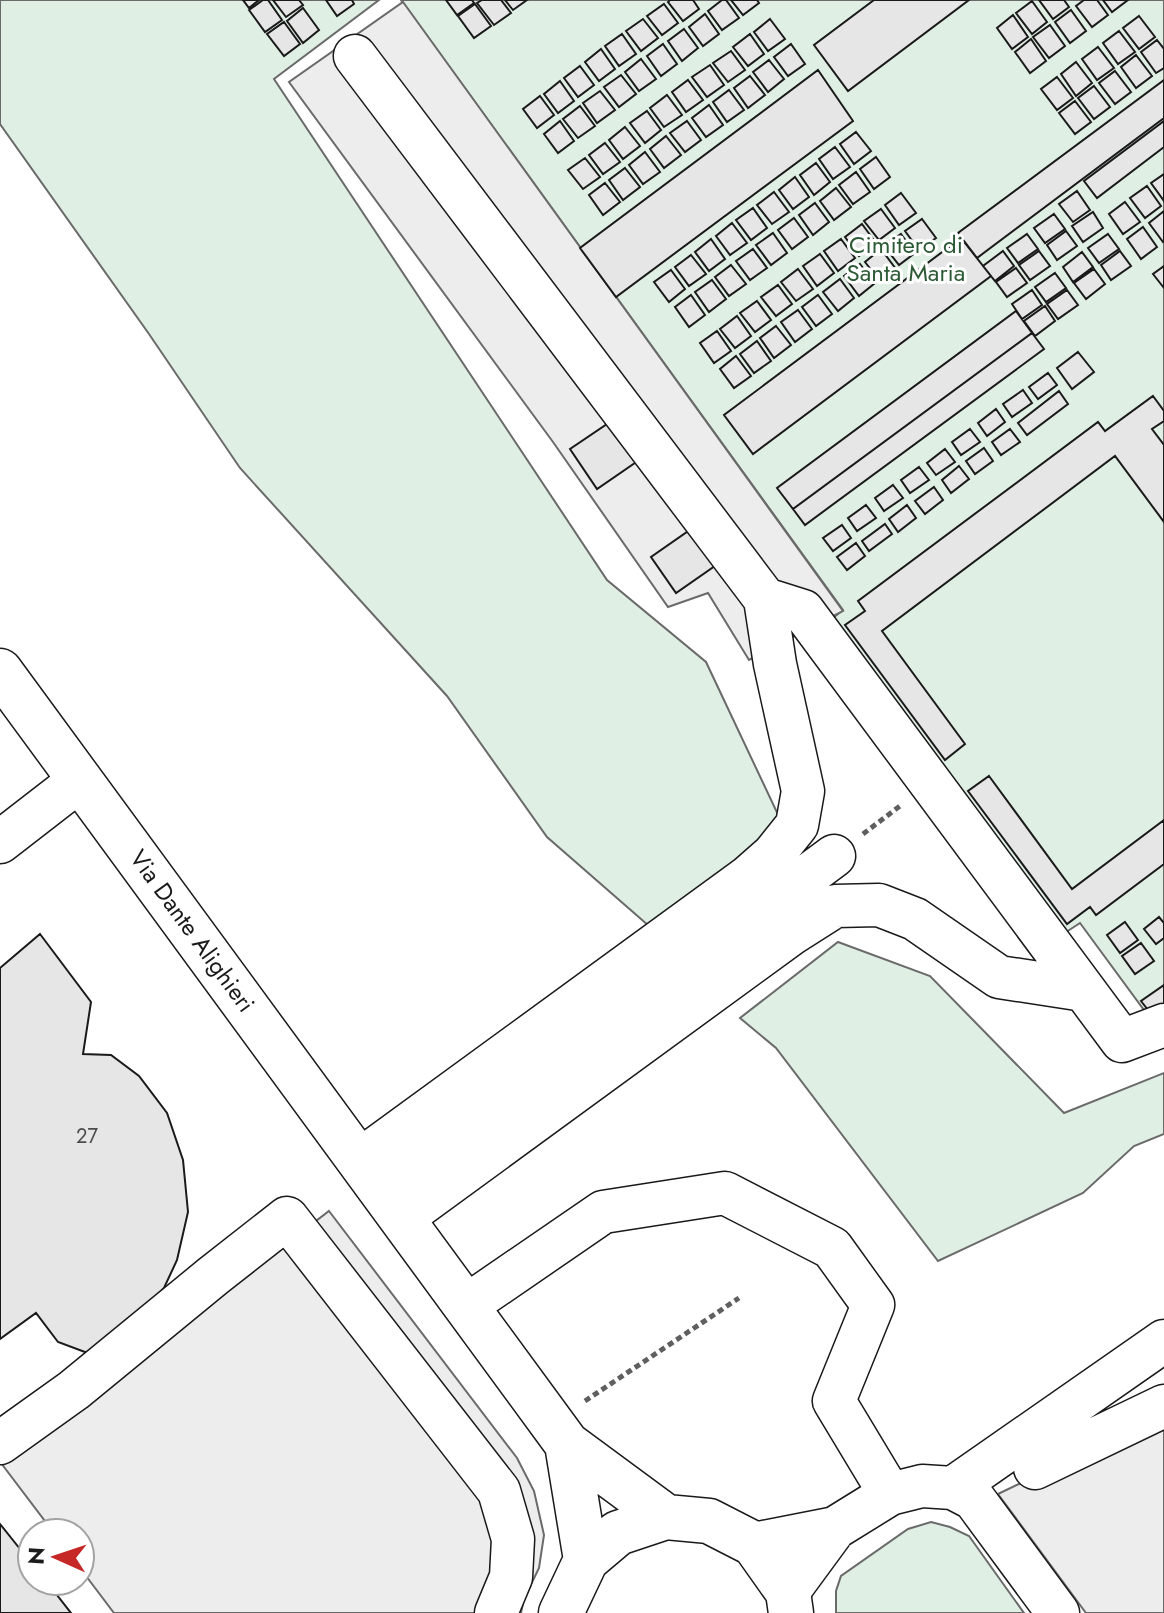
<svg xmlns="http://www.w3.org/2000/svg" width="1164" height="1613" viewBox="0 0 1164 1613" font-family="Jost,sans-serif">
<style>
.green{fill:#e0efe3;stroke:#6a6a6a;stroke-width:2}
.parking{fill:#ededed;stroke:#6a6a6a;stroke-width:2}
.building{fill:#e6e6e6;stroke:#1a1a1a;stroke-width:2}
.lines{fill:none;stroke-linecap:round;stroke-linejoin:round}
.minor-casing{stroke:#1a1a1a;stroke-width:45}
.major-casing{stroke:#1a1a1a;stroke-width:47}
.path{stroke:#5f5f5f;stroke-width:5;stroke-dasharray:6 4;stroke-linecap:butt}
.minor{stroke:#fff;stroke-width:42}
.major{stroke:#fff;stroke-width:44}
.labels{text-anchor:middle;stroke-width:6;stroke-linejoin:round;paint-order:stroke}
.number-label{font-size:20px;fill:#4d4d4d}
.park-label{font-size:24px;fill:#2b5a34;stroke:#fff}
.street-label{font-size:24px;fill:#1a1a1a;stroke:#fff}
</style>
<rect width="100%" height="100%" fill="#fff"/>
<path class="green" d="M0,0h379l-105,79 333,501 99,82 76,161 -24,29 -109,74 -102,-89 -100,-141 -207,-228 -91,-134 -149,-210z
M401,0h763v1012l-12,9 -72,-98 -23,15 -233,-313 19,-15z
M838,942l92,34 134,137 100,-40v61l-30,12 -51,47 -145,68 -162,-213 -36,-30z
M931,1522l19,5 19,9 55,77h-188v-22l5,-15 67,-47z"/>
<path class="parking" d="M403,2l440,609 -94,49 -41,-67 -40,14 -115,-165 -264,-360z
M329,1211l188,247 17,33 10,44 -5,33 -15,31 -3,14h-407l-34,-45v-35h-26l-53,-70z
M1164,1415v198h-78l-88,-119z"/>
<path class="building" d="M243,0h16l-10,8z
M263,0h5l14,20 -17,12 -16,-22z
M273,0h26l4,5 -17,12z
M326,0h26l2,4 -17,12z
M446,0h26l2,3 -17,12z
M482,0h19l10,13 -17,12 -17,-22z
M505,0h22l-14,10z
M670,0h23l6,9 -16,12 -15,-19z
M722,0h4l13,18 -17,12 -14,-19z
M731,0h26l2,3 -16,12z
M874,0h95l-121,91 -34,-46z
M1039,0h25l5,7 -16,12z
M1084,0h13l11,15 -16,12 -16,-21z
M1103,0h25l-16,12z
M1032,1l15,21 -15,12 -16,-21z
M475,4l16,22 -17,12 -16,-22z
M664,4l14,19 -16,12 -15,-19z
M303,8l16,22 -16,13 -16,-22z
M1071,10l15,21 -16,12 -15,-21z
M705,14l14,20 -16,12 -14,-19z
M1013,15l15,22 -16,12 -15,-21z
M1139,16l16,21 -16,12 -16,-21z
M643,19l15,19 -17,13 -15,-20z
M770,19l15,20 -17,12 -14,-19z
M284,22l16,22 -16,12 -17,-22z
M1050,25l15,21 -16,12 -16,-21z
M684,29l14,19 -16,13 -14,-20z
M1119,31l16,21 -17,12 -15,-21z
M622,34l14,20 -17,12 -14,-20z
M750,34l14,20 -16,12 -15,-19z
M1031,39l15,22 -16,12 -15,-21z
M1157,40l7,9v19l-8,5 -15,-21z
M663,44l14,20 -16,12 -14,-20z
M791,44l14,20 -17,12 -14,-19z
M1098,47l16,21 -17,12 -15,-21z
M601,49l14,20 -16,12 -14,-19z
M731,51l14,19 -17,12 -15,-19z
M1136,55l16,21 -16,12 -15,-21z
M641,59l15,20 -17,12 -14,-19z
M769,60l15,19 -16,13 -15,-20z
M1076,62l16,21 -16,13 -15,-22z
M710,65l14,20 -17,12 -15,-20z
M580,66l14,19 -16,12 -14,-19z
M818,70l35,51 -237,176 -36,-49z
M1115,71l16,21 -16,12 -16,-21z
M621,75l15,19 -17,13 -15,-20z
M750,76l15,19 -17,13 -14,-20z
M1057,77l16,21 -16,12 -16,-21z
M688,80l15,20 -17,12 -14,-20z
M1164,80v38l-187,140 -19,-25z
M560,81l14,20 -16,12 -14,-19z
M1094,86l16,21 -16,12 -16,-21z
M729,90l15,20 -17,12 -14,-20z
M600,91l15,19 -18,13 -14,-20z
M667,95l15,20 -18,12 -14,-19z
M540,96l14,19 -17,13 -14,-19z
M1075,101l16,21 -16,12 -16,-21z
M709,105l14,20 -17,12 -14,-19z
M580,106l15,20 -17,12 -15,-19z
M647,111l14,19 -16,13 -15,-20z
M560,121l14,20 -16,12 -14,-19z
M687,121l14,19 -16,12 -15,-19z
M1164,121v26l-67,51 -13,-17z
M625,127l15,19 -17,13 -14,-19z
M856,132l15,19 -17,13 -14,-20z
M666,136l15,19 -17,13 -14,-19z
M605,143l15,19 -17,12 -14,-19z
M835,147l15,20 -17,12 -14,-20z
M645,152l15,20 -17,12 -14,-19z
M876,157l14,20 -16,12 -14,-20z
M585,158l15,19 -17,12 -15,-19z
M816,163l14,19 -16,13 -14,-20z
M625,168l15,19 -17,13 -14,-20z
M856,172l14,20 -17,12 -14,-19z
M1164,174v27l-13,-18z
M795,177l14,20 -16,12 -14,-19z
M605,183l15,19 -17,13 -14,-20z
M1147,186l14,20 -16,12 -15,-20z
M836,188l15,19 -17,13 -14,-19z
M1077,191l13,19 -17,12 -14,-18z
M774,192l15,20 -17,12 -15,-19z
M901,193l15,20 -17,12 -14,-20z
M1125,202l15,20 -17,12 -14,-20z
M815,203l14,19 -16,13 -14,-20z
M753,208l14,20 -16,12 -15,-20z
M881,209l14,19 -16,12 -15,-19z
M1164,211v30l-1,1 -14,-19z
M1093,212l10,16 -20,14 -11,-16z
M1054,214l11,15 -20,14 -11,-15z
M794,218l14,19 -16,12 -14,-19z
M922,219l14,19 -17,12 -14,-19z
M732,223l15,20 -17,12 -14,-19z
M862,224l14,19 -17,13 -14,-19z
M1143,227l14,20 -16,12 -14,-20z
M1066,231l11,15 -20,14 -10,-15z
M773,233l14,20 -16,12 -15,-20z
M901,234l14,19 -16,12 -15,-19z
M1027,234l11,15 -20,14 -11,-15z
M1108,234l11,15 -20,14 -11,-15z
M961,238l30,38 -238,178 -29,-39z
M711,239l14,20 -16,12 -14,-19z
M841,239l14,19 -17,13 -14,-20z
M753,249l14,19 -17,12 -14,-19z
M881,249l15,20 -16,12 -15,-19z
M1003,251l11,15 -19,15 -12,-15z
M1039,251l11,15 -20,14 -11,-15z
M1120,251l11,15 -20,14 -10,-15z
M1082,252l11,15 -20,15 -10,-15z
M820,254l14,19 -17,13 -14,-20z
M691,255l15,19 -17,12 -14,-19z
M860,264l15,19 -16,13 -15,-20z
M731,265l15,19 -17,12 -14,-19z
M1164,266v22l-11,-14z
M1016,268l11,15 -20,14 -11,-15z
M798,269l15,20 -17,12 -15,-19z
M1094,269l11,15 -19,15 -12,-16z
M671,270l14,19 -16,13 -15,-20z
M1055,273l11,15 -20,14 -11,-15z
M840,279l14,19 -16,13 -15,-19z
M712,280l14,19 -17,13 -14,-20z
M778,285l14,19 -16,12 -15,-19z
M1032,290l10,15 -20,14 -10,-15z
M1067,290l11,15 -20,14 -11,-15z
M691,295l14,20 -16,12 -14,-20z
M818,295l14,19 -16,12 -14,-19z
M757,301l14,19 -16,12 -15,-19z
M1045,306l10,15 -20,15 -11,-15z
M798,310l14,19 -17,13 -14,-20z
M1016,311l16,22 -239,176 -16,-21z
M737,316l14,20 -16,12 -15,-19z
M776,326l15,19 -17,13 -14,-20z
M717,331l14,20 -17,12 -14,-20z
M1032,333l12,16 -239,176 -12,-16z
M757,341l14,20 -17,12 -14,-19z
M1078,352l16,20 -22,17 -15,-21z
M736,356l15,20 -17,12 -14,-19z
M1048,373l9,12 -19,14 -9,-12z
M1023,390l9,13 -20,14 -9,-13z
M1059,391l9,13 -41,31 -9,-12z
M1153,396l11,15v10l-12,8 12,16v77l-49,-66 -233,175 83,113 -20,16 -100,-135 20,-14 -7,-10 240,-179 7,9z
M996,409l9,13 -18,14 -9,-13z
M619,416l26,40 -48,33 -27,-40z
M970,429l10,13 -19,13 -9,-13z
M1010,429l10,13 -19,13 -9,-13z
M984,448l9,13 -18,13 -9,-13z
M945,449l10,13 -19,13 -9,-12z
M959,466l10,13 -18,14 -9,-13z
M919,467l10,13 -19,13 -9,-13z
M893,485l10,13 -19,13 -9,-13z
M934,487l9,13 -18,14 -10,-13z
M866,505l10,13 -19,13 -9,-13z
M907,505l9,13 -18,14 -9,-13z
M885,524l7,10 -23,17 -7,-10z
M697,525l25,36 -46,32 -25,-36z
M842,525l9,13 -18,13 -10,-13z
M856,543l9,13 -18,14 -10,-13z
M989,776l83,113 92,-69v44l-68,51 -6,-8 -23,17 -99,-133z
M1159,917l5,6v15l-8,6 -12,-15z
M1125,922l13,18 -18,13 -13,-18z
M40,934l51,68 -8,52 28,1 28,21 28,37 16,47 5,52 -11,48 -13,28 -32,33 -39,34 -35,-13 -22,-29 -36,26v-371z
M1141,943l13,18 -19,13 -13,-18z
M1164,985v22l-12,8 -11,-14z
M0,1524l32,40v17h14l25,32h-71z"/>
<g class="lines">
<g class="minor-casing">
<path id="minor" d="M355,56l410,543 10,65 28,127 -6,34 -24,30 -25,22 -388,283
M765,599l38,12 319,430 42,-16
M0,842l80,-62
M383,1191l451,-335
M402,1218l389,-284 44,-28 44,-1 36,14 84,58 85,13
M466,1306l137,-94 122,-19 107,55 41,57 -39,96 56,93
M0,1443l74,-53 139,-114 74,-58 212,273 14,48 -2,38 -15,36
M1035,1468l129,-62
M953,1488l211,-147
M754,1544l81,-16 55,-34 32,-8 31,2 21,11 84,114
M788,1592l47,-64"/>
</g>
<g class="major-casing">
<path id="major" d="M0,671l567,773 99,73
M567,1444l19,116
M561,1613l25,-53 32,-27 48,-16 43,4 45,23 34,48 3,21"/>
</g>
<path class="path" d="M863,834l37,-28
M585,1401l154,-103"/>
<use href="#minor" class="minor"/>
<use href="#major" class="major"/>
</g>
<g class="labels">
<g class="number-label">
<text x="87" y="1143">27</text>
</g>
<g class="park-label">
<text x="906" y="253">Cimitero di<tspan x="906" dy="28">Santa Maria</tspan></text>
</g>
<g class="street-label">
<text transform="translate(192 931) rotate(54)" y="8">Via Dante Alighieri</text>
</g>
</g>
<g transform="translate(56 1557) rotate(273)"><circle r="38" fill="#ffffff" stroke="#a3a3a3" stroke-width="2"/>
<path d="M0-6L14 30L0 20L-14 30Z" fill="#c62828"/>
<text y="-12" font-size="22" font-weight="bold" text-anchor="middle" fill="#1a1a1a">N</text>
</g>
</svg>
